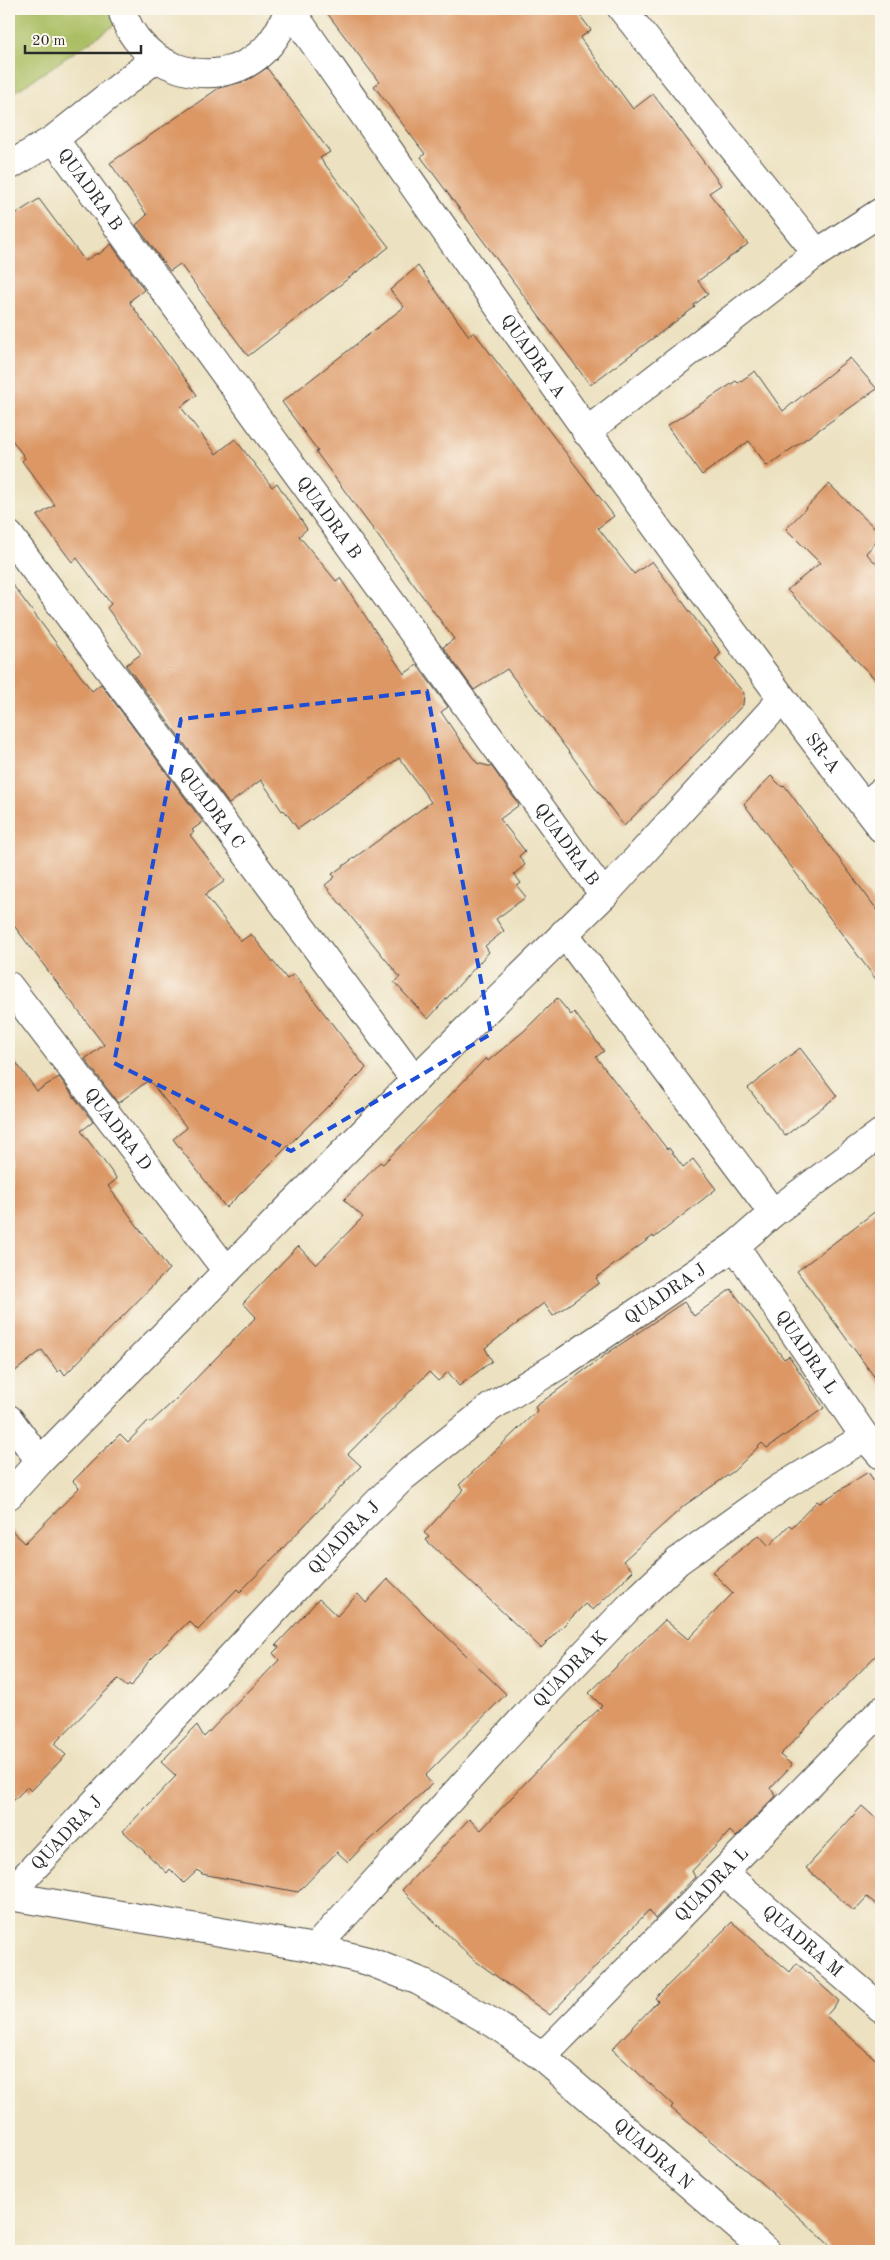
<svg xmlns="http://www.w3.org/2000/svg" width="890" height="2260" viewBox="0 0 890 2260" font-family="'Old Standard TT',serif">
<style>
.green{fill:#a9bd61;stroke:#6a7446}
.building{fill:#dc9765}
.lines{fill:none;stroke-linecap:round;stroke-linejoin:round}
.minor-casing{stroke:#484641;stroke-width:30}
.minor{stroke:#fff;stroke-width:28}
.marked{fill:none;stroke:#1d4ed8;stroke-width:4;stroke-dasharray:10 6;stroke-linejoin:round}
.labels{text-anchor:middle;stroke-width:5;stroke-linejoin:round;paint-order:stroke}
.street-label{font-size:18px;fill:#2b2b2b;stroke:#fbf7ec}
</style>
<rect width="100%" height="100%" fill="#fbf7ec"/>
<filter id="ink" filterUnits="userSpaceOnUse"><feTurbulence type="fractalNoise" baseFrequency=".02" numOctaves="2"/><feDisplacementMap in="SourceGraphic" scale="10" xChannelSelector="R" yChannelSelector="G"/><feConvolveMatrix kernelMatrix="1 2 1 2 8 2 1 2 1" color-interpolation-filters="sRGB"/></filter>
<filter id="wash" filterUnits="userSpaceOnUse"><feTurbulence type="fractalNoise" baseFrequency=".0096" numOctaves="4" result="noise"/><feDisplacementMap in="SourceGraphic" scale="20" xChannelSelector="R" yChannelSelector="G"/><feGaussianBlur stdDeviation="1.12" result="paint"/><feColorMatrix in="noise" values="0 0 0 0 0 0 0 0 0 0 0 0 0 0 0 0 0 1.4 0 .05"/><feComposite in="paint" operator="in"/></filter>
<g filter="url(#wash)">
<rect width="100%" height="100%" fill="#ece1c0"/>
<path class="green" d="M9,9h108l-2,16 -106,71z"/>
<g id="blocks">
<path class="building" d="M324,9h251l16,21 -11,8 53,71 20,-15 68,91 -12,8 39,51 -50,37 10,13 -14,11 1,2 -105,78 -169,-228 4,-3 -51,-68 5,-4z
M267,68l63,84 -10,6 69,89 -141,109 -68,-92 -10,7 -34,-46 11,-10 -37,-52 109,-75 27,-7z
M39,199l46,62 12,-8 1,2 13,-11 33,46 -13,10 -1,3 67,92 -16,12 35,47 19,-15 37,48 5,-4 30,46 -8,7 37,45 4,-3 64,96 13,-9 31,42 -7,5 21,31 15,20 15,4 27,38 -19,14 25,32 -6,5 6,9 -11,9 7,9 -4,3 9,11 -30,22 8,12 -19,15 4,6 -61,67 -34,-37 6,-5 -75,-92 10,-8 -3,-3 99,-72 -32,-44 -101,71 -14,-19 -2,1 -21,-31 -32,24 -103,-139 15,-11 -34,-46 4,-4 -34,-46 -5,4 -35,-46 18,-11 -33,-44 3,-3 -16,-22v-218z
M418,266l51,70 5,-4 140,184 -16,12 36,46 18,-13 69,92 -6,6 29,34 -1,12 -119,121 -117,-157 -33,21 -31,-43 11,-8 -138,-187 2,-1 -36,-49 122,-95 -14,-17z
M850,358l27,31 -110,77 -18,-25 -47,34 -35,-49 69,-45 2,2 17,-12 28,40z
M829,484l52,50v3l-15,16 15,16v116l-94,-95 33,-27 -34,-34z
M9,580l83,111 9,-7 102,138 -11,8 2,2 -4,3 35,46 -20,14 36,46 10,-7 36,45 7,-5 72,94 -140,140 -53,-69 14,-11 -38,-48 -31,23 -33,-44 19,-14 -95,-126z
M771,776l11,11 2,-2 97,130v71l-137,-182z
M557,998l14,17 3,-3 30,39 -8,6 71,92 2,-1 14,19 10,-8 23,30 -62,49 -1,-2 -57,42 3,5 -46,33 -9,-13 -59,45 7,13 -33,25 -11,-14 -10,9 -9,-9 -81,82 13,12 -80,84 -41,42 -3,-3 -39,41 -9,-9 -41,41 -17,25 -2,-2 -2,2 -9,-8 -64,65 12,11 -35,36 -4,-4 -18,18v-277l16,15 54,-55 -6,-7 47,-47 8,8 20,-21 2,2 26,-24 80,-82 -13,-14 55,-57 18,19 47,-48 -19,-17 36,-38 3,2 103,-106 2,3 36,-30z
M800,1048l37,48 -52,40 -37,-48z
M9,1053l28,38 22,-14 34,45 -12,9 36,48 -9,7 61,83 -104,106 -4,-6 -3,3 -16,-22 -33,26z
M881,1207v179l-84,-115z
M731,1289l53,70 5,-3 35,52 -57,40 -5,-5 -28,28 -49,34 -62,56 10,10 -40,39 -8,-6 -44,44 -115,-108 3,-3 -5,-4 40,-44 -5,-4 78,-74 -2,-4 74,-55 75,-50 10,14z
M868,1472l13,19v159l-101,105 12,10 -22,23 6,8 -40,41 -6,-6 -38,40 3,6 -40,42 -6,-9 -99,105 -76,-55 -72,-70 67,-71 12,11 79,-84 42,-40 -13,-13 76,-73 23,19 45,-46 -21,-21 47,-37 10,11 20,-21 3,2 25,-26 3,2z
M388,1579l118,115 -81,82 7,8 -64,57 -20,21 -11,-10 -39,40 -96,-18 -4,-4 -14,13 -14,-14 -3,4 -44,-42 53,-55 -15,-14 36,-37 7,12 75,-77 -6,-7 6,-6 -3,-2 43,-46 18,17 21,-22 8,9z
M862,1806l19,17v85l-14,-11 -13,14 -48,-43z
M732,1922l58,50 7,-9 42,38 -13,15 55,48v187h-45l-76,-69 -89,-74 2,-3 -61,-56 46,-48 -3,-3z"/>
</g>
</g>
<g filter="url(#ink)">
<use href="#blocks" fill-opacity="0" stroke="#484641" stroke-width="1"/>
<g class="lines">
<g class="minor-casing">
<g id="minor">
<path d="M122,9c14,59 92,85 138,45 15,-13 22,-28 29,-45"/>
<path id="s1" d="M290,9c193,276 385,553 591,819"/>
<path d="M622,9l195,244"/>
<path id="s2" d="M54,139l550,756"/>
<path d="M9,166l45,-27 102,-81"/>
<path d="M586,432l231,-179 64,-41"/>
<path id="s3" d="M9,535l406,545"/>
<path d="M864,806l17,-14"/>
<path d="M564,933l209,280"/>
<path id="s4" d="M9,986l218,285"/>
<path id="s5" d="M735,1246l130,191 16,18"/>
<path d="M9,1419l31,42"/>
<path d="M9,1495l31,-34 375,-381 189,-185 178,-196"/>
<path id="s6" d="M724,1873l157,135"/>
<path id="s7" d="M9,1894l338,-361 56,-56 88,-70 73,-45 171,-116 38,-33 108,-80"/>
<path id="s8" d="M9,1896l306,52 53,13 51,20 76,43 47,33 224,194"/>
<path id="s9" d="M315,1948l227,-250 87,-91 49,-46 102,-73 85,-51"/>
<path id="s10" d="M542,2057l339,-346"/>
</g>
</g>
<use href="#minor" class="minor"/>
</g>
</g>
<path class="marked" d="M427,691l64,343 -200,117 -177,-88 67,-344z"/>
<g class="labels">
<g class="street-label">
<text dy="6" stroke="none"><textPath href="#s2" startOffset="62">QUADRA B</textPath></text>
<text dy="6" stroke="none"><textPath href="#s1" startOffset="424">QUADRA A</textPath></text>
<text dy="6" stroke="none"><textPath href="#s2" startOffset="468">QUADRA B</textPath></text>
<text dy="6" stroke="none"><textPath href="#s1" startOffset="915">SR-A</textPath></text>
<text dy="6" stroke="none"><textPath href="#s3" startOffset="340">QUADRA C</textPath></text>
<text dy="6" stroke="none"><textPath href="#s2" startOffset="872">QUADRA B</textPath></text>
<text dy="6" stroke="none"><textPath href="#s4" startOffset="180">QUADRA D</textPath></text>
<text dy="6" stroke="none"><textPath href="#s7" startOffset="894">QUADRA J</textPath></text>
<text dy="6" stroke="none"><textPath href="#s5" startOffset="128">QUADRA L</textPath></text>
<text dy="6" stroke="none"><textPath href="#s7" startOffset="489">QUADRA J</textPath></text>
<text dy="6" stroke="none"><textPath href="#s9" startOffset="378">QUADRA K</textPath></text>
<text dy="6" stroke="none"><textPath href="#s7" startOffset="84">QUADRA J</textPath></text>
<text dy="6" stroke="none"><textPath href="#s10" startOffset="242">QUADRA L</textPath></text>
<text dy="6" stroke="none"><textPath href="#s6" startOffset="104">QUADRA M</textPath></text>
<text dy="6" stroke="none"><textPath href="#s8" startOffset="712">QUADRA N</textPath></text>
</g>
</g>
<rect width="890" height="2260" fill="none" stroke="#fbf7ec" stroke-width="30"/>
<path d="M25 45v8h116v-8" fill="none" stroke="#2b2b2b" stroke-width="2.5"/>
<text x="32" y="45" font-size="15" fill="#2b2b2b" stroke="#fbf7ec" stroke-width="4" paint-order="stroke">20 m</text>
</svg>
